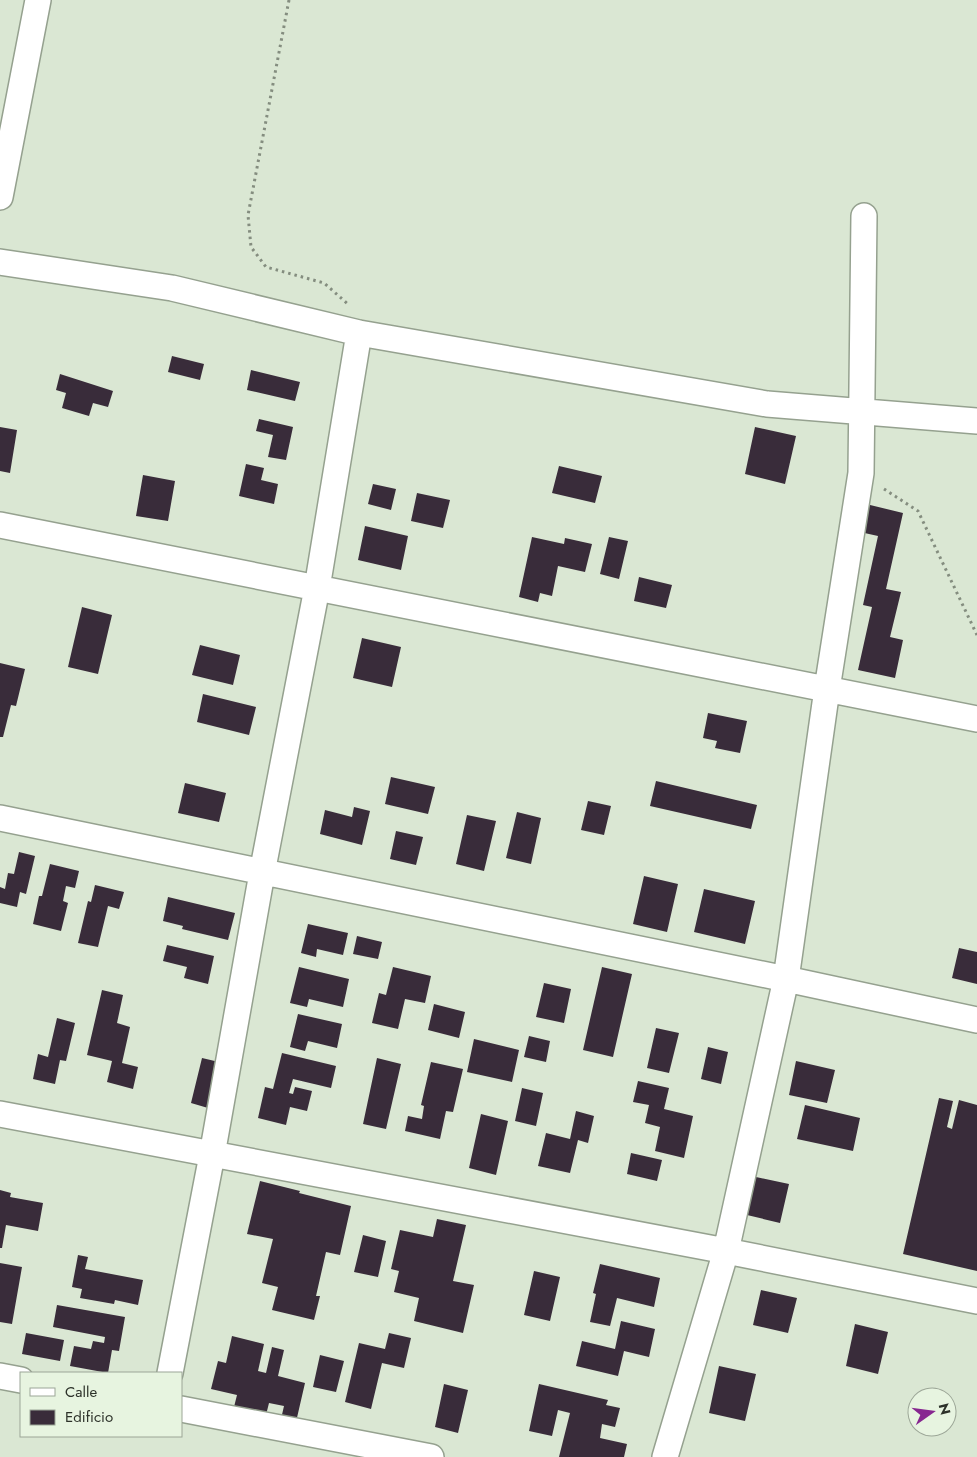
<svg xmlns="http://www.w3.org/2000/svg" width="977" height="1457" viewBox="0 0 977 1457" font-family="Jost,sans-serif">
<style>
.building{fill:#392c3a}
.lines{fill:none;stroke-linecap:round;stroke-linejoin:round}
.minor-casing{stroke:#95a18f;stroke-width:28}
.path{stroke:#848d7f;stroke-width:3;stroke-dasharray:2.5 4;stroke-linecap:butt}
.minor{stroke:#fff;stroke-width:25}
</style>
<rect width="100%" height="100%" fill="#dae7d3"/>
<path class="building" d="M172,356l32,8 -4,16 -32,-8z
M251,370l49,12 -5,19 -48,-11z
M60,374l53,17 -5,16 -15,-4 -4,13 -27,-8 4,-15 -10,-3z
M259,419l34,8 -7,33 -18,-3 5,-22 -17,-4z
M0,427l17,3 -7,43 -10,-2z
M755,427l41,9 -11,48 -40,-10z
M246,464l18,4 -3,12 17,4 -4,20 -35,-8z
M559,466l43,10 -7,27 -43,-10z
M143,475l32,6 -7,40 -32,-5z
M373,484l23,5 -5,21 -23,-6z
M417,493l33,7 -7,28 -32,-7z
M866,504l37,9 -17,76 15,3 -11,45 13,3 -8,38 -37,-8 14,-63 -9,-2 15,-69 -18,-4z
M365,526l43,10 -7,34 -43,-10z
M532,537l32,7 1,-6 27,6 -7,28 -27,-6 -6,30 -12,-3 -2,9 -19,-5z
M609,537l19,4 -9,38 -19,-5z
M639,577l33,8 -6,23 -32,-7z
M82,607l30,8 -14,59 -30,-7z
M362,638l39,9 -9,40 -39,-9z
M200,645l40,10 -7,30 -41,-10z
M0,663l25,6 -9,37 -5,-1 -8,32h-3z
M203,694l53,13 -7,28 -52,-13z
M708,713l39,8 -7,32 -25,-5 2,-7 -14,-3z
M391,777l44,10 -7,27 -43,-10z
M656,781l101,24 -6,24 -101,-23z
M185,783l41,10 -7,29 -41,-9z
M588,801l23,5 -7,29 -23,-5z
M354,807l16,4 -8,34 -42,-11 5,-24 27,7z
M517,812l24,6 -10,46 -25,-6z
M467,815l29,6 -12,50 -28,-7z
M396,831l27,6 -7,28 -26,-6z
M19,852l16,4 -9,38 -6,-2 -3,15 -17,-4v-16l5,2 3,-16 6,1z
M50,864l29,7 -4,17 -9,-2 -3,15 5,2 -7,28 -28,-7 6,-28h3z
M644,876l34,8 -11,48 -34,-8z
M95,885l29,7 -5,17 -11,-3 -10,41 -20,-4 10,-42 3,1z
M704,889l51,12 -10,43 -51,-12z
M168,897l67,16 -7,27 -46,-11 1,-3 -20,-5z
M308,924l40,9 -5,22 -26,-6 -1,8 -15,-4z
M357,936l25,6 -4,17 -25,-5z
M167,945l47,11 -6,28 -24,-6 3,-11 -24,-6z
M959,948l18,4v32l-25,-6z
M299,967l50,12 -6,28 -34,-8 -2,8 -17,-4z
M393,967l38,9 -6,27 -20,-4 -7,30 -26,-6 7,-30 7,2z
M602,967l30,7 -19,83 -30,-7z
M544,983l27,6 -7,34 -28,-6z
M102,990l21,5 -6,28 13,4 -8,36 16,4 -5,22 -26,-7 5,-21 -25,-6z
M434,1004l31,8 -6,26 -31,-8z
M298,1014l44,10 -5,24 -29,-7 -3,10 -15,-4z
M57,1018l18,5 -9,38 -6,-1 -5,24 -22,-5 5,-25 10,3z
M656,1028l23,5 -10,40 -22,-5z
M529,1036l21,5 -4,21 -22,-5z
M474,1039l45,11 -7,32 -45,-10z
M708,1047l20,5 -7,32 -20,-5z
M282,1053l54,13 -5,22 -38,-9 -4,14 4,1 2,-7 17,4 -5,20 -17,-4 -4,18 -28,-7 7,-31 8,2z
M202,1058l17,4 -11,46 -17,-5z
M377,1058l24,6 -15,65 -23,-5z
M796,1061l39,9 -8,33 -38,-8z
M431,1062l32,7 -10,43 -7,-1 -6,28 -35,-8 3,-15 14,3 2,-13 -3,-1z
M638,1081l31,7 -5,21 29,7 -9,42 -29,-7 5,-24 -15,-4 4,-18 -16,-3z
M522,1088l21,5 -7,33 -21,-5z
M939,1098l14,3 -6,26 5,2 7,-29 18,5v166l-74,-17z
M805,1105l55,13 -7,33 -56,-12z
M576,1111l18,5 -6,27 -10,-3 -8,33 -32,-7 8,-33 24,6z
M481,1114l27,7 -12,54 -27,-7z
M631,1153l31,7 -5,21 -30,-7z
M756,1177l33,7 -9,39 -33,-8z
M260,1181l40,10 -1,2 52,13 -11,49 -14,-3 -10,44h4l-6,24 -42,-10 6,-23 -16,-4 11,-44 -26,-5z
M0,1190l11,3 -1,4 33,6 -5,28 -32,-6 -4,23h-2z
M437,1219l29,6 -13,56 21,4 -11,48 -49,-12 5,-23 -25,-6 5,-21 -8,-2 9,-39 33,7z
M363,1235l23,6 -8,36 -24,-5z
M78,1255l10,2 -3,12 58,11 -5,25 -23,-5 -1,4 -34,-6 2,-9 -10,-2z
M0,1263l22,4 -10,57 -12,-2z
M600,1264l60,14 -6,29 -37,-9 -7,28 -20,-4 6,-28 -3,-1z
M534,1271l26,6 -10,44 -26,-6z
M761,1290l36,8 -9,35 -35,-8z
M57,1305l68,12 -6,34 -7,-1 -4,23 -38,-7 4,-20 17,3 2,-8 11,2 1,-6 -52,-10z
M621,1321l34,8 -6,28 -25,-6 -6,25 -42,-10 6,-25 33,8z
M855,1324l33,8 -10,42 -32,-8z
M26,1333l38,7 -4,21 -38,-7z
M389,1333l22,5 -7,30 -22,-5 -11,46 -26,-7 14,-59 26,6z
M232,1336l32,8 -6,27 8,2 6,-26 12,3 -6,26 27,7 -9,39 -15,-3 3,-13 -15,-3 -4,16 -32,-8 4,-16 -26,-6 7,-28 8,2z
M320,1355l24,6 -8,31 -23,-5z
M719,1366l37,8 -11,47 -36,-8z
M444,1384l24,6 -10,43 -23,-6z
M539,1384l69,16 -2,5 14,3 -5,19 -13,-3 -2,14 27,6 -3,13h-65l11,-44 -12,-3 -6,26 -23,-5z"/>
<g class="lines">
<g class="minor-casing">
<path id="minor" d="M0,197l38,-197
M0,262l172,26 187,45 408,71 210,17
M0,525l977,194
M0,818l786,161 191,41
M0,1114l726,137 251,50
M170,1373l42,-218 50,-282 55,-285 42,-255
M0,1376l21,4
M181,1409l250,48
M665,1457l61,-206 60,-272 41,-290 34,-216 3,-257"/>
</g>
<path class="path" d="M289,0l-41,215 3,32 15,20 58,16 25,22
M884,489l34,22 59,124"/>
<use href="#minor" class="minor"/>
</g>
<rect x="20" y="1372" width="162" height="65" fill="#e7f4e0" stroke="#9ca697"/>
<rect x="30" y="1388" width="25" height="8" fill="#ffffff" stroke="#9ca697"/>
<text x="65" y="1397" font-size="15" fill="#2c3129">Calle</text>
<rect x="30" y="1410" width="25" height="15" fill="#392c3a" stroke="#9ca697"/>
<text x="65" y="1422" font-size="15" fill="#2c3129">Edificio</text>
<g transform="translate(932 1412) rotate(76)"><circle r="24" fill="#e7f4e0" stroke="#9ca697"/>
<path d="M0-4L9 19L0 12L-9 19Z" fill="#872790"/>
<text y="-8" font-size="14" font-weight="bold" text-anchor="middle" fill="#2c3129">N</text>
</g>
</svg>
